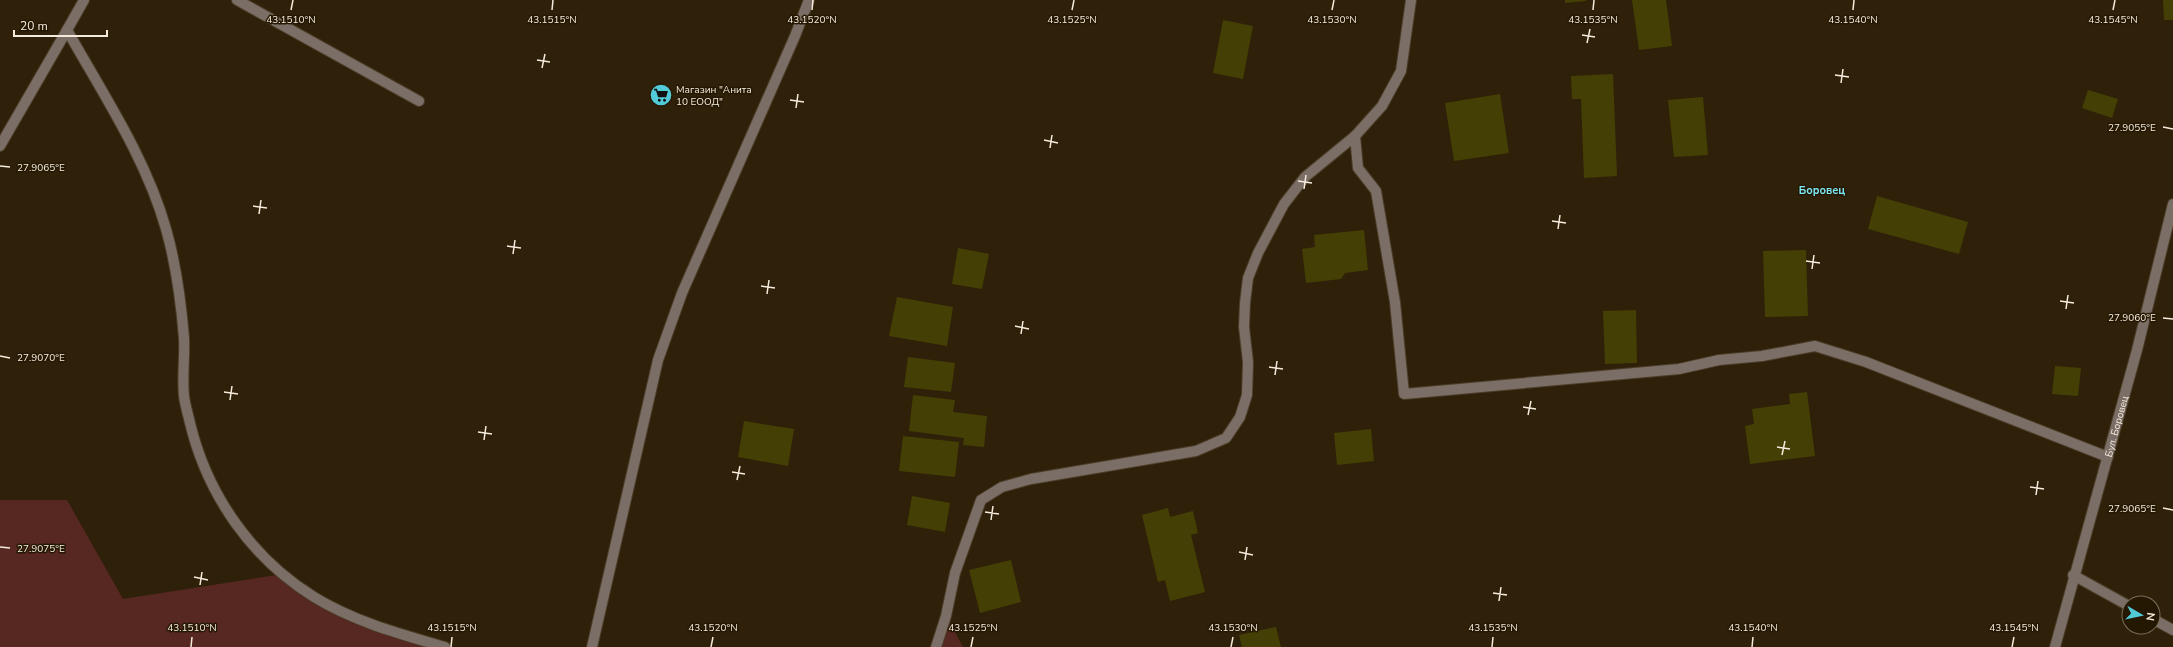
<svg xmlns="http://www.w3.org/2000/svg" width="2173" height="647" viewBox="0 0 2173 647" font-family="'Nunito Sans',sans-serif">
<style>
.green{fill:#572722}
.building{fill:#443f04}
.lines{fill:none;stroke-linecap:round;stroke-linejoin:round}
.minor-casing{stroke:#4b3d27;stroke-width:12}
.minor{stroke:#7a6e66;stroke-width:10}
.ticks{fill:none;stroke:#f5ebdd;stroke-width:1.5}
.labels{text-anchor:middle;stroke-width:3;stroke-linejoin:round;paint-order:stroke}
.poi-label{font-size:10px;fill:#f5ebdd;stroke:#251802;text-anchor:start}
.street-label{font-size:10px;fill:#f5ebdd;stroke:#251802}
.neighbourhood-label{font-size:11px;font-weight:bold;fill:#7ce6f3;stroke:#251802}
.ticks-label{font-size:10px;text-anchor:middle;fill:#f5ebdd;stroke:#251802;stroke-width:3;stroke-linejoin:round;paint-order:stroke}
</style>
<rect width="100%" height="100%" fill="#2f2109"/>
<path class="green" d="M0,500h67l56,99 160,-25 31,23 131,50h-445z
M946,616l17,31h-27z"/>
<path class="building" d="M1565,0h21v1l-21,2z
M1632,0h34l6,46 -33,4z
M2163,0h10v20h-9z
M1223,20l30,6 -10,53 -30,-6z
M1613,74l4,102 -33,2 -3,-79h-9l-1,-23z
M2088,90l30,9 -6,19 -30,-10z
M1500,94l9,59 -55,8 -9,-58z
M1703,97l5,58 -34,2 -6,-57z
M1877,196l91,26 -9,32 -91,-25z
M1364,230l4,40 -23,3 -4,6 -35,4 -4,-34 13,-2 -1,-12z
M958,248l31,6 -7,35 -30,-5z
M1806,250l2,66 -43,1 -2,-66z
M897,297l56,10 -6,39 -58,-10z
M1636,310l1,53 -32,1 -2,-53z
M908,357l47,6 -4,29 -47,-5z
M2055,366l26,2 -3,28 -26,-2z
M1807,392l8,64 -65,8 -5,-38 9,-2 -2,-15 38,-5 -1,-10z
M913,395l42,5 -2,12 34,4 -3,31 -21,-2 1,-7 -55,-7z
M744,421l50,8 -6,37 -50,-9z
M1371,429l3,32 -37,4 -3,-32z
M903,436l56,6 -4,35 -56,-6z
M912,496l38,7 -5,29 -38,-7z
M1168,508l2,9 23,-6 5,22 -7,2 14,57 -35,9 -5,-21 -7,2 -16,-67z
M1011,560l10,42 -41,11 -11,-43z
M1276,627l5,20h-39l-3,-12z"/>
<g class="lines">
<g class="minor-casing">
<g id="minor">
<path d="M84,0l-17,30c36,64 79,128 99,199 10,35 15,72 18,109 1,19 -2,39 0,58 1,9 4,18 6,27 17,71 61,135 124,174 41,25 86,37 131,50"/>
<path d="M237,0l182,101"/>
<path d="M1355,136l3,32 18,23 19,111 9,92 275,-25 40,-9 43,-4 53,-10 51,16 242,95"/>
<path d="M0,146l67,-116"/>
<path d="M2073,575l56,31"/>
<path d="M2153,619l20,11"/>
<path d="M592,647l66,-287 24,-67 113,-257 14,-36"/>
<path d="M936,647l10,-31 9,-43 26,-73 21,-13 29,-8 165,-28 30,-13 14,-21 7,-22 1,-33 -4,-35 1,-24 3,-25 10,-25 26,-49 21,-27 50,-41 27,-30 19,-35 10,-71"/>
<path id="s1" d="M2055,647l82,-297 36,-146"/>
</g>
</g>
<use href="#minor" class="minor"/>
</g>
<path class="ticks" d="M291,10l2,-10M552,10l1,-10M812,10l1,-10M1072,10l2,-10M1332,10l2,-10M1593,10l1,-10M1853,10l1,-10M2113,10l2,-10M1582,35l13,2M1587,43l3,-14M537,60l13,2M542,68l3,-14M1835,75l14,2M1841,83l2,-14M790,100l14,2M796,108l2,-14M2163,127l10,2M1044,140l14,3M1050,148l2,-13M0,166l10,1M1298,181l14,2M1304,189l2,-14M253,206l14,2M259,214l2,-14M1552,221l14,2M1558,229l2,-14M507,246l14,2M513,254l2,-14M1806,261l14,2M1812,269l2,-14M761,286l14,2M767,294l2,-14M2060,301l14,2M2066,309l2,-14M2163,318l10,1M1015,326l14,3M1021,334l2,-13M0,356l10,2M1269,367l14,2M1275,375l2,-14M224,392l14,2M230,400l2,-14M1523,407l13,2M1528,415l3,-14M478,432l14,2M484,440l2,-14M1777,447l13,2M1782,455l3,-14M732,472l13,2M737,480l3,-14M2030,487l14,2M2036,495l2,-14M2163,508l10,2M985,512l14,2M991,520l2,-14M0,547l10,1M1239,552l14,3M1245,560l2,-13M194,577l14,3M200,585l2,-13M1493,593l14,2M1499,601l2,-14M191,647l1,-10M451,647l1,-10M711,647l2,-10M971,647l2,-10M1231,647l2,-10M1492,647l1,-10M1752,647l1,-10M2012,647l2,-10"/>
<defs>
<g id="supermarket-disc" transform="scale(1.15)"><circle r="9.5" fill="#52cbd9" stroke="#251802"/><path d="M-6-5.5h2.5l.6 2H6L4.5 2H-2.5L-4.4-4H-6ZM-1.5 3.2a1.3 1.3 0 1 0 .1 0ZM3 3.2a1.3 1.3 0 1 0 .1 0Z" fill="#111"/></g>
</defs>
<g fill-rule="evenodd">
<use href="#supermarket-disc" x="661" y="95"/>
</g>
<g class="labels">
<g class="poi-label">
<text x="676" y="93">Магазин "Анита<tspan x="676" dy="12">10 ЕООД"</tspan></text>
</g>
<g class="street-label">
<text dy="4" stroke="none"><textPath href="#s1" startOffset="229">Бул. Боровец</textPath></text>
</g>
<g class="neighbourhood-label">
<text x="1822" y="194">Боровец</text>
</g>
</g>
<g class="ticks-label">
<text x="291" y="23">43.1510°N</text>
<text x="552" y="23">43.1515°N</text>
<text x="812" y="23">43.1520°N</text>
<text x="1072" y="23">43.1525°N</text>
<text x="1332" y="23">43.1530°N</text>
<text x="1593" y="23">43.1535°N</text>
<text x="1853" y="23">43.1540°N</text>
<text x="2113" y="23">43.1545°N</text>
<text x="2132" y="131">27.9055°E</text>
<text x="41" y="171">27.9065°E</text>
<text x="2132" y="321">27.9060°E</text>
<text x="41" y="361">27.9070°E</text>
<text x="2132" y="512">27.9065°E</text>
<text x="41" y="552">27.9075°E</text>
<text x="192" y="631">43.1510°N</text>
<text x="452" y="631">43.1515°N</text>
<text x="713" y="631">43.1520°N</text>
<text x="973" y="631">43.1525°N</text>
<text x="1233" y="631">43.1530°N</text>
<text x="1493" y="631">43.1535°N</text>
<text x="1753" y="631">43.1540°N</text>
<text x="2014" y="631">43.1545°N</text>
</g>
<g transform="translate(2141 615) rotate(99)"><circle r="19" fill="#251802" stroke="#786c5a"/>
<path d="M0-3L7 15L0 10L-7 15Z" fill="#52cbd9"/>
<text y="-6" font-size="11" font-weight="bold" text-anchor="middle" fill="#f5ebdd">N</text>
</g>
<path d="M14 30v6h93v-6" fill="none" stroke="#f5ebdd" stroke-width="2"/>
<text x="20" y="30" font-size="12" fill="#f5ebdd" stroke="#251802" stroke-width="3" paint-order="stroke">20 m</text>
</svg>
